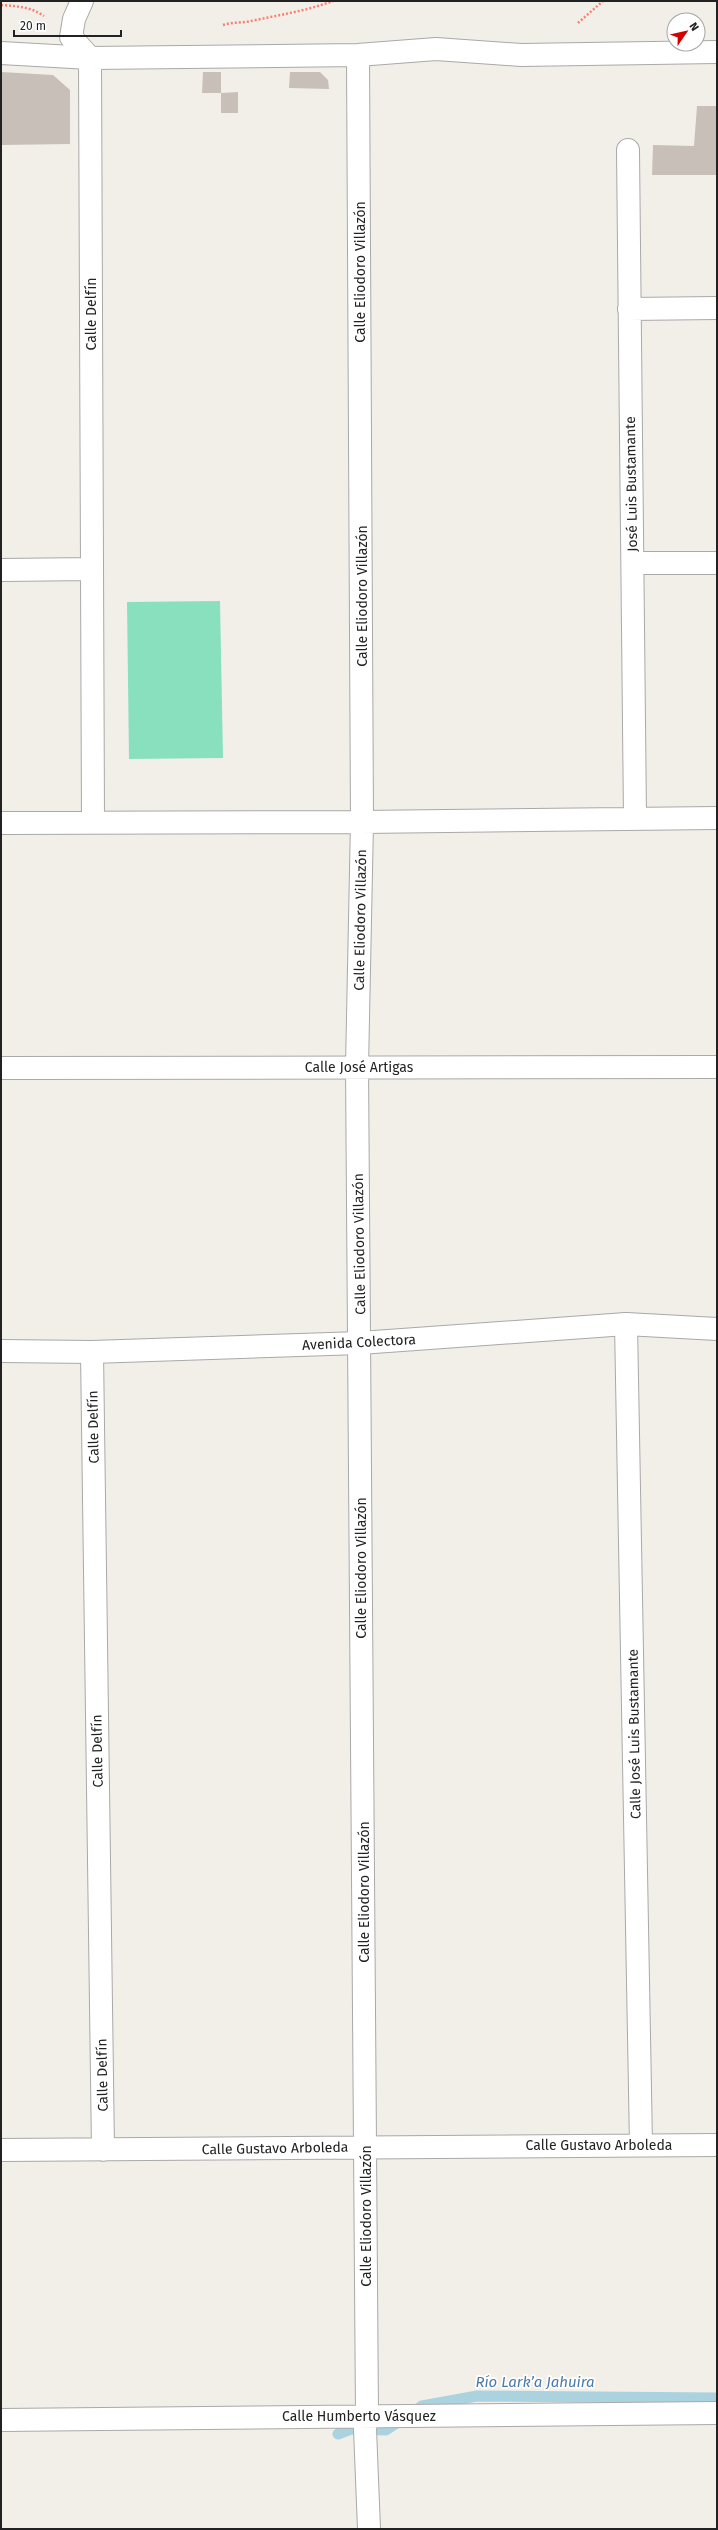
<svg xmlns="http://www.w3.org/2000/svg" width="718" height="2530" viewBox="0 0 718 2530" font-family="'Fira Sans',sans-serif">
<style>
.pitch{fill:#88e0be}
.lines{fill:none;stroke-linecap:round;stroke-linejoin:round}
.stream{stroke:#aad3df;stroke-width:11}
.building{fill:#c7bfb8}
.minor-casing{stroke:#a9a9a9;stroke-width:24}
.tertiary-casing{stroke:#a9a9a9;stroke-width:24}
.path{stroke:#fa8072;stroke-width:2.5;stroke-dasharray:2 2;stroke-linecap:butt}
.minor{stroke:#fff;stroke-width:22}
.tertiary{stroke:#fff;stroke-width:22}
.labels{text-anchor:middle;stroke-width:3.5;stroke-linejoin:round;paint-order:stroke}
.street-label{font-size:14px;fill:#222;stroke:#fff}
.water-label{font-size:15px;font-style:italic;fill:#4a7aab;stroke:#fff}
</style>
<rect width="100%" height="100%" fill="#f2efe9"/>
<path class="pitch" d="M220,601l3,157 -94,1 -2,-157z"/>
<g class="lines">
<path class="stream" d="M418,2409l4,-3 55,-10 240,2
M338,2434l13,-5 35,1 15,-10"/>
</g>
<path class="building" d="M1,72l52,3 17,15v54l-69,1z
M203,72h18v21h-19z
M290,72h30l8,8 1,9 -40,-1z
M238,92v21h-17v-20z
M697,106h20v69h-65l1,-30 41,1z"/>
<g class="lines">
<g class="minor-casing">
<path id="minor" d="M82,1l-8,18 -3,18 19,21 3,764
M1,53l89,5 268,-3 78,-6 85,6 196,-3
M358,55l4,767 -5,245 10,1348 -2,14 4,100
M628,150l7,668
M629,309l88,-1
M633,563h84
M1,570l91,-1
M1,823l361,-1 355,-4
M1,1068l716,-1
M626,1324l15,821
M92,1352l11,798
M1,2150l716,-5
M1,2420l716,-7"/>
</g>
<g class="tertiary-casing">
<path id="tertiary" d="M1,1351l91,1 268,-9 266,-19 91,5"/>
</g>
<path class="path" d="M1,5c16,1 30,2 43,11
M578,23l25,-22
M223,25c9,-3 19,-2 28,-4 28,-6 55,-10 82,-20"/>
<use href="#minor" class="minor"/>
<use href="#tertiary" class="tertiary"/>
</g>
<g class="labels">
<g class="street-label">
<text transform="translate(360 272) rotate(-90)" y="5">Calle Eliodoro Villazón</text>
<text transform="translate(91 314) rotate(-90)" y="5">Calle Delfín</text>
<text transform="translate(631 484) rotate(-91)" y="5">José Luis Bustamante</text>
<text transform="translate(362 596) rotate(-90)" y="5">Calle Eliodoro Villazón</text>
<text transform="translate(360 920) rotate(-89)" y="5">Calle Eliodoro Villazón</text>
<text x="359" y="1072">Calle José Artigas</text>
<text transform="translate(359 1244) rotate(-91)" y="5">Calle Eliodoro Villazón</text>
<text transform="translate(359 1342) rotate(-3)" y="5">Avenida Colectora</text>
<text transform="translate(93 1427) rotate(-91)" y="5">Calle Delfín</text>
<text transform="translate(361 1568) rotate(-90)" y="5">Calle Eliodoro Villazón</text>
<text transform="translate(634 1734) rotate(-91)" y="5">Calle José Luis Bustamante</text>
<text transform="translate(97 1751) rotate(-91)" y="5">Calle Delfín</text>
<text transform="translate(364 1892) rotate(-90)" y="5">Calle Eliodoro Villazón</text>
<text transform="translate(102 2075) rotate(-91)" y="5">Calle Delfín</text>
<text x="599" y="2150">Calle Gustavo Arboleda</text>
<text transform="translate(275 2148) rotate(-1)" y="5">Calle Gustavo Arboleda</text>
<text transform="translate(366 2216) rotate(-90)" y="5">Calle Eliodoro Villazón</text>
<text x="359" y="2421">Calle Humberto Vásquez</text>
</g>
<g class="water-label">
<text x="535" y="2387">Río Lark’a Jahuira</text>
</g>
</g>
<rect width="718" height="2530" fill="none" stroke="#222222" stroke-width="4"/>
<g transform="translate(686 32) rotate(56)"><circle r="19" fill="#ffffff" stroke="#a7a7a7"/>
<path d="M0-3L7 15L0 10L-7 15Z" fill="#d40000"/>
<text y="-6" font-size="11" font-weight="bold" text-anchor="middle" fill="#222222">N</text>
</g>
<path d="M14 30v6h107v-6" fill="none" stroke="#222222" stroke-width="2"/>
<text x="20" y="30" font-size="12" fill="#222222" stroke="#ffffff" stroke-width="3" paint-order="stroke">20 m</text>
</svg>
